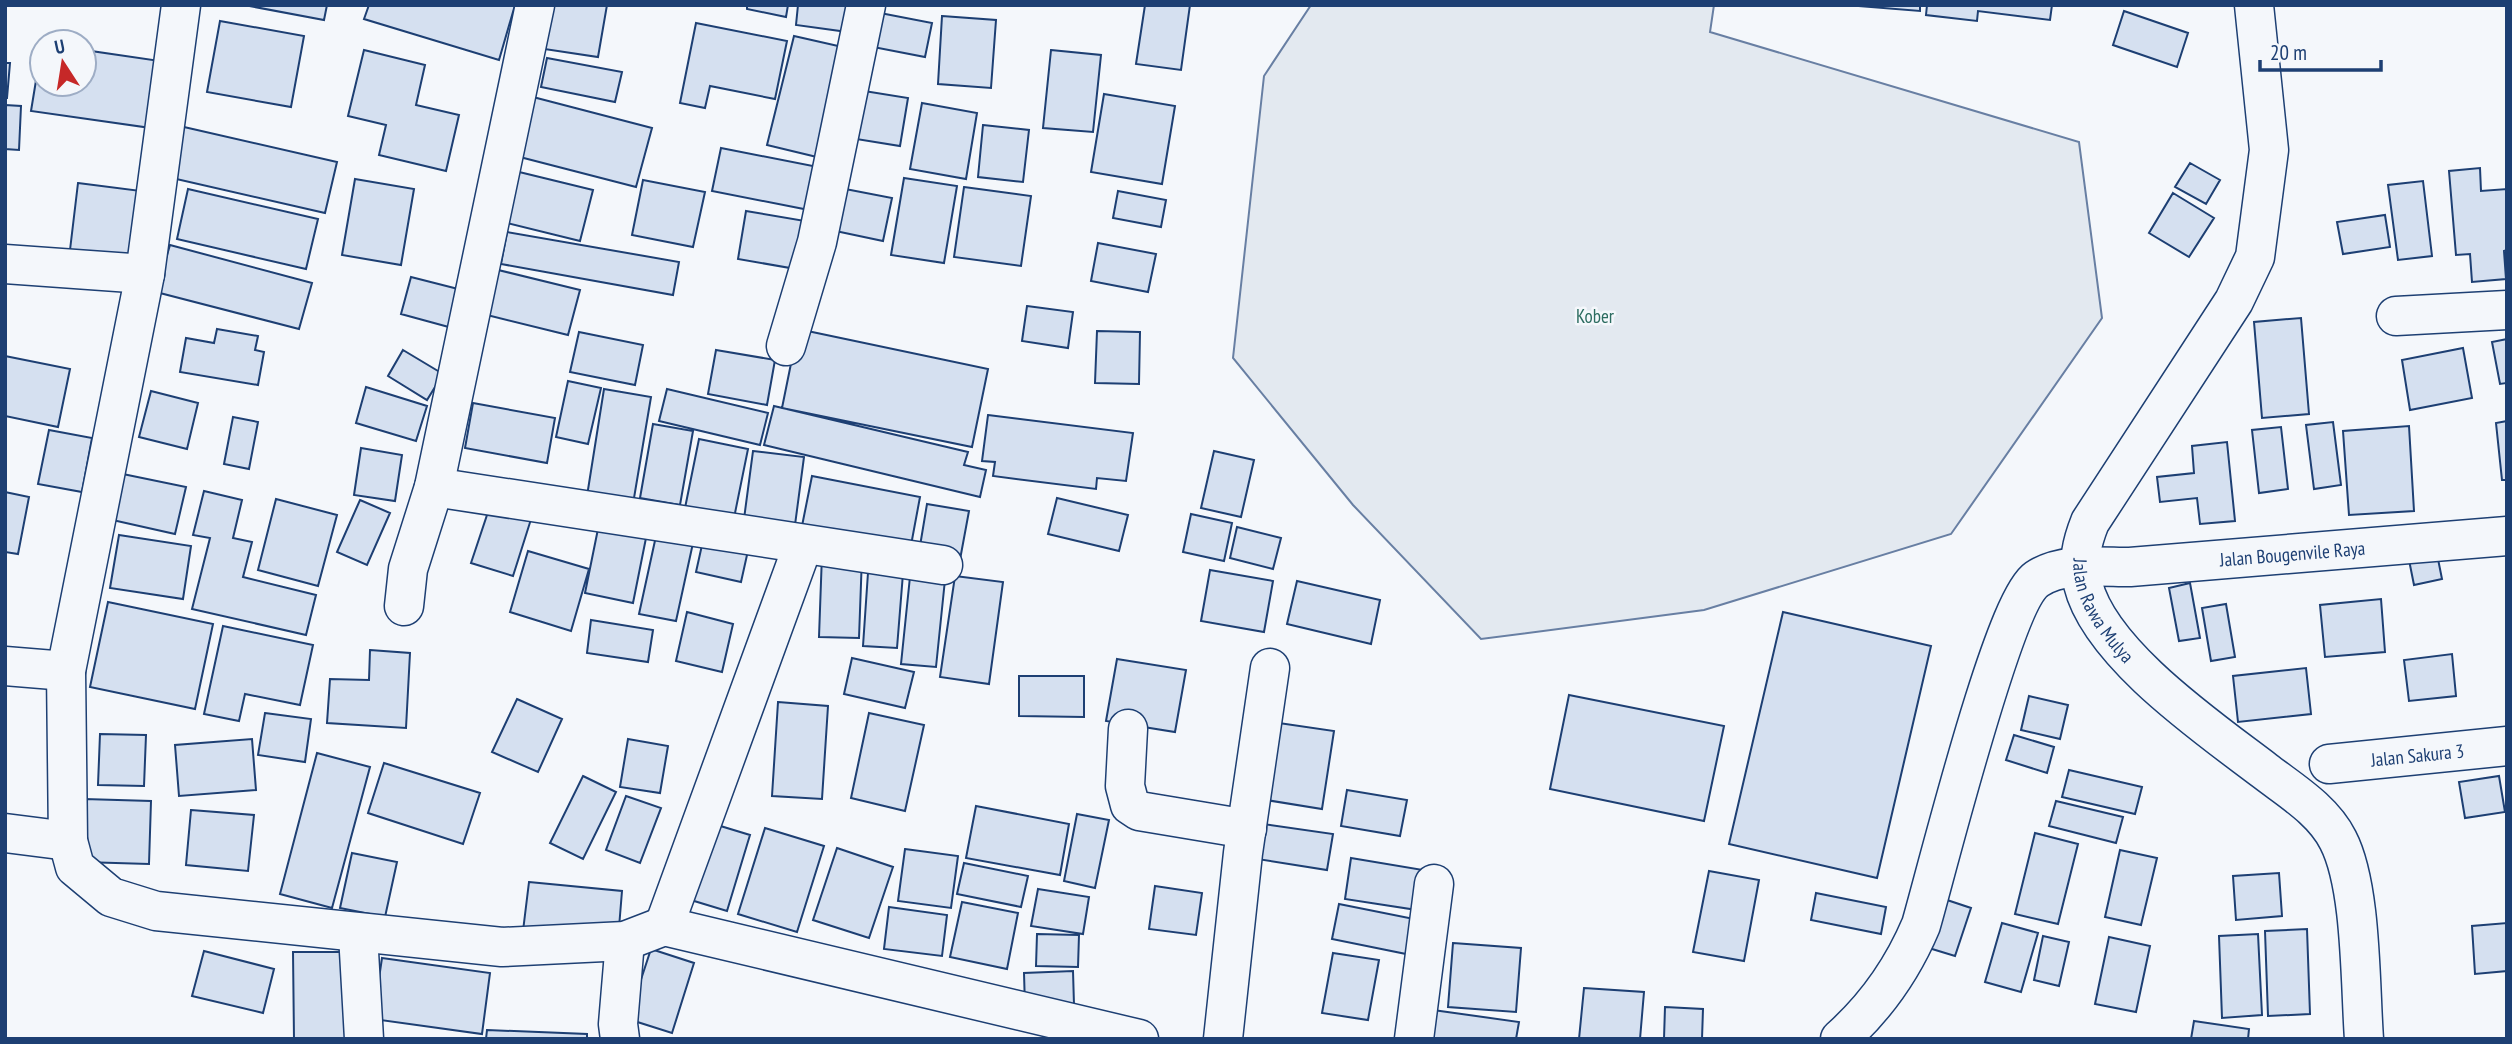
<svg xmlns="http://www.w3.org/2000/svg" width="2512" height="1044" viewBox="0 0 2512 1044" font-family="'PT Sans Narrow',sans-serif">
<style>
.green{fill:#e3e9f0;stroke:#687fa3;stroke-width:2}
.building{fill:#d5e0f0;stroke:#1d3f73;stroke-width:2}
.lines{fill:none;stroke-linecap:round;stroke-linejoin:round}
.minor-casing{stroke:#1d3f73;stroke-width:41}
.major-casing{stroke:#1d3f73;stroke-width:41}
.minor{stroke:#f4f7fb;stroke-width:38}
.major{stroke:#f4f7fb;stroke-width:38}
.labels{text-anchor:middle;stroke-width:5;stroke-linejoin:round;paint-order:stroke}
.park-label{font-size:19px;fill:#2c6c60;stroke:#f4f7fb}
.street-label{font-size:19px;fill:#1d3f73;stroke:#f4f7fb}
</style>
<rect width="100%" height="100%" fill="#f4f7fb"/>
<path class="green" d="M1311,5h403l-4,27 369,110 23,176 -151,216 -247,76 -223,29 -128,-134 -120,-147 31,-282z"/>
<path class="building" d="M244,5h83l-3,15z
M369,5h146l-16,55 -135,-41z
M538,5h69l-9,52 -67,-10z
M747,5h41l-2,12 -39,-8z
M798,5h60l-3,28 -59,-8z
M1145,5h45l-9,65 -45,-6z
M1846,5h74v6z
M1927,5h125l-2,15 -72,-9 -1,10 -51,-6z
M2124,11l64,22 -11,34 -64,-22z
M875,12l57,11 -7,34 -57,-11z
M942,16l54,4 -5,68 -53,-4z
M220,21l84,15 -13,71 -84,-15z
M696,23l91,18 -12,58 -65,-13 -5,22 -25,-5z
M794,36l53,12 -26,110 -54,-13z
M42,44v40h42v-34l76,11 -9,67 -120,-17z
M364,50l61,15 -9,40 43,10 -13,56 -67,-16 7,-30 -38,-9z
M1051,50l50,5 -8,77 -50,-4z
M547,58l75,14 -7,30 -74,-15z
M5,63h5l-3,35h-2z
M858,90l50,8 -8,48 -50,-8z
M1104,94l71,12 -13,78 -71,-12z
M533,97l119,31 -16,59 -120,-31z
M922,103l55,10 -11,66 -56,-10z
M5,105l16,1 -2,44 -14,-1z
M983,125l46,5 -6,52 -45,-5z
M184,127l153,35 -12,51 -153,-35z
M721,148l97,19 -9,43 -97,-19z
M2190,163l30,17 -14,24 -31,-17z
M2480,168l1,23 26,-2v61l-3,1 2,28 -34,3 -2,-28 -14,1 -7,-84z
M511,170l82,20 -13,51 -81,-20z
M904,178l53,8 -13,77 -53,-8z
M355,179l59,10 -13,76 -59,-10z
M643,180l62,12 -12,55 -61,-12z
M2423,181l9,75 -34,4 -10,-75z
M78,183l71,9 -7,66 -72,-8z
M835,187l57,11 -9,43 -57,-12z
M964,187l67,9 -10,70 -67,-9z
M188,189l130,30 -12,50 -129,-30z
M1118,191l48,9 -5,27 -48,-9z
M2173,193l41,25 -25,39 -40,-24z
M746,211l59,10 -9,48 -58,-10z
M2385,215l5,32 -47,7 -6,-32z
M507,232l172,30 -6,33 -172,-31z
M1098,243l58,11 -8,38 -57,-11z
M170,245l142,38 -13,46 -143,-37z
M490,268l90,22 -12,45 -89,-22z
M411,277l55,14 -10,38 -55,-15z
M1027,306l46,6 -5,36 -46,-7z
M2301,318l8,96 -47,4 -8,-96z
M217,329l41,7 -3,14 9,2 -6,33 -78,-13 6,-34 28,5z
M798,329l190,40 -16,78 -190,-39z
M1097,331l43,1 -1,52 -44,-1z
M579,332l64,13 -8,40 -65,-13z
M2507,339v44l-7,1 -8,-42z
M2463,348l9,50 -62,12 -8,-50z
M403,350l40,24 -16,26 -39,-24z
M716,350l59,10 -8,45 -59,-11z
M5,356l65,13 -12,58 -53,-11z
M568,381l33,7 -13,56 -32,-7z
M366,387l61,19 -11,35 -60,-18z
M604,389l47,8 -18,107 -46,-8z
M667,389l101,24 -8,32 -101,-24z
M151,391l47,12 -11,46 -48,-12z
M473,403l82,15 -8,45 -82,-15z
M774,406l194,46 -4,13 22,5 -6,27 -216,-52z
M988,415l145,18 -7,48 -29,-3 -1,11 -103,-13 2,-14 -13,-1z
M233,417l25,5 -9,47 -25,-5z
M2507,421v59h-5l-6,-57z
M2333,422l8,63 -27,4 -8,-64z
M653,424l40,7 -13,74 -40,-7z
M2409,426l5,85 -65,4 -6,-84z
M2281,427l7,62 -29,4 -7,-63z
M49,430l43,8 -10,54 -44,-8z
M699,439l49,10 -14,69 -49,-10z
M2227,442l8,79 -35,3 -3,-26 -37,4 -3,-25 37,-4 -2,-27z
M361,448l41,7 -7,46 -41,-6z
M753,451l51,6 -9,68 -51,-6z
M1214,451l40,9 -13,57 -40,-9z
M118,473l68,14 -11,47 -67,-15z
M812,476l108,21 -11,59 -109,-20z
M204,491l38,9 -9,38 19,4 -9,35 73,18 -10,40 -114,-26 18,-71 -17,-3z
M5,492l24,5 -11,57 -13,-2z
M1057,498l71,17 -9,36 -71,-17z
M276,499l61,16 -19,71 -60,-16z
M360,500l30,13 -23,52 -30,-13z
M492,500l41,13 -20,63 -42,-13z
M927,504l42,7 -10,54 -41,-7z
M1191,514l41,9 -8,38 -41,-9z
M599,524l48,9 -14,70 -48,-10z
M1237,527l44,11 -8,31 -43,-11z
M119,535l72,11 -8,53 -73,-11z
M656,536l37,7 -17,78 -37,-7z
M704,536l45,10 -8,36 -45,-10z
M2436,549l6,30 -28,6 -6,-30z
M528,551l61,18 -18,62 -61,-19z
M822,554l40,2 -3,82 -40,-1z
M869,558l35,3 -7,87 -34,-2z
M911,567l35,3 -10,97 -35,-3z
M1210,570l63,11 -9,51 -63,-11z
M955,576l48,6 -14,102 -49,-7z
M1297,581l83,19 -9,44 -84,-20z
M2190,583l10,55 -21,3 -10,-53z
M2381,599l4,53 -60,5 -5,-52z
M108,602l105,22 -18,85 -105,-22z
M2226,604l9,53 -24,4 -9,-53z
M687,612l46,12 -11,48 -46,-11z
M1783,612l148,34 -54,232 -148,-34z
M591,620l62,10 -5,32 -61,-9z
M223,626l90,19 -13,60 -55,-11 -6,27 -35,-7z
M370,650l40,3 -4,75 -79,-5 3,-44 39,1z
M2452,654l4,42 -47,5 -5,-41z
M852,658l62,14 -9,36 -61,-14z
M1117,659l69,11 -11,62 -69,-11z
M2306,668l5,46 -73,8 -5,-46z
M1019,676h65v41l-65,-1z
M1569,695l155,31 -20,95 -154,-32z
M2029,696l39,9 -8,34 -39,-9z
M517,699l45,20 -24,53 -46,-20z
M778,702l50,4 -6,93 -50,-3z
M265,713l46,6 -6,43 -47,-7z
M869,713l55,12 -19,86 -54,-13z
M1272,722l62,9 -12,78 -62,-10z
M100,734l46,1 -2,51 -46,-1z
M2014,735l40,12 -7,26 -41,-13z
M252,739l4,51 -77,6 -4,-51z
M628,739l40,7 -8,47 -40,-6z
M317,753l53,14 -38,141 -52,-14z
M384,763l96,30 -17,51 -95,-31z
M2069,770l73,17 -7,27 -73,-17z
M583,776l33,16 -33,67 -33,-16z
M2499,776l6,36 -40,6 -6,-36z
M1347,790l60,10 -7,36 -59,-10z
M626,796l35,12 -21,55 -34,-13z
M84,799l67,2 -2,63 -67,-2z
M2056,801l67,16 -7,26 -67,-17z
M976,806l93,18 -9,51 -94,-17z
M191,810l63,5 -6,56 -62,-6z
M1077,814l32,6 -14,68 -31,-7z
M704,821l46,14 -23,76 -46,-14z
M1256,823l77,11 -6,36 -76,-12z
M765,828l59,18 -27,86 -59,-18z
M2035,833l43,11 -20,80 -43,-10z
M837,848l56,19 -24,71 -56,-18z
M905,849l53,7 -7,52 -53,-7z
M2120,850l37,8 -16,67 -36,-8z
M352,853l45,9 -12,55 -45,-9z
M1351,858l72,12 -6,40 -72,-11z
M964,863l64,13 -7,31 -64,-13z
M1709,871l50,9 -15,81 -51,-9z
M2279,873l3,43 -46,4 -3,-44z
M529,882l93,9 -4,49 -95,-9z
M1155,886l47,7 -6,42 -47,-6z
M1038,889l51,8 -6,37 -52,-8z
M1816,893l70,14 -5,27 -70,-14z
M1935,896l36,12 -16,48 -36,-11z
M962,902l56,11 -11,56 -57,-12z
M1339,904l85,17 -8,35 -84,-17z
M889,907l58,8 -5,41 -58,-7z
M2002,923l36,10 -17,59 -36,-10z
M2507,923v48l-32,3 -3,-48z
M2307,929l3,85 -42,2 -3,-85z
M1037,934l42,1 -1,32 -42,-1z
M2258,934l4,81 -40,3 -3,-82z
M2043,936l26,6 -10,44 -25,-6z
M2109,937l41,9 -14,66 -41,-8z
M1453,943l68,5 -5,64 -68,-5z
M651,949l43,14 -22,70 -44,-14z
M204,951l70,18 -11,44 -71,-17z
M293,952h53l1,87h-53z
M1333,953l46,7 -11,60 -46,-7z
M382,958l108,15 -8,61 -109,-15z
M1073,971l1,34 -49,2 -1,-34z
M1584,988l60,4 -4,47h-61z
M1665,1007l38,2 -1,30h-38z
M1433,1010l86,12 -3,17h-87z
M2194,1021l55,8 -1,10h-57z
M487,1030l100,4v5h-101z"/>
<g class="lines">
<g class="minor-casing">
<g id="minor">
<path d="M181,5l-36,269 -79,397 2,170 7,26 36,30 45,14 346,36 123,-6 39,-15 475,113"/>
<path d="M5,264l140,10"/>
<path d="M2396,316l111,-6"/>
<path d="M786,346l31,-104 49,-237"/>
<path d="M434,487l509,78"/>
<path d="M404,606l4,-37 26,-82 101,-482"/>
<path d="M5,666l61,5"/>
<path d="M1128,729l-3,57 5,19 9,6 108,18"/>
<path id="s1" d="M2329,764l178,-18"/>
<path d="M5,833l63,8"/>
<path d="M664,926l139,-381"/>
<path d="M358,934l6,105"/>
<path d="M620,1039l-2,-15 7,-83"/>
<path d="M1223,1039l20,-186 27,-185"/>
<path d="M1414,1039l20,-155"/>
<path id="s2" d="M1840,1039c37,-33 62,-69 81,-114 16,-55 82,-323 116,-346 25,-17 64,-12 93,-12l377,-31"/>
</g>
</g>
<g class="major-casing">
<g id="major">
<path id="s3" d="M2254,5l15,145 -14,107 -21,44 -144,221c-8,20 -13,40 -7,62 17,70 127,145 182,187 26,20 58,39 73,69 24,46 22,145 26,199"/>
</g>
</g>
<use href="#minor" class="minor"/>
<use href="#major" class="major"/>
</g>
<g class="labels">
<g class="park-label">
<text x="1595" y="323">Kober</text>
</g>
<g class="street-label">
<text dy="7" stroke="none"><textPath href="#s2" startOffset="766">Jalan Bougenvile Raya</textPath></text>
<text dy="7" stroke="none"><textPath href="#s3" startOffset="662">Jalan Rawa Mulya</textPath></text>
<text dy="7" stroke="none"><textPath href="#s1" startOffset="89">Jalan Sakura 3</textPath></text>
</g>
</g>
<rect width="2512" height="1044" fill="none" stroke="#1d3f73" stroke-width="14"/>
<g transform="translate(63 63) rotate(348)"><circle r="33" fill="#f4f7fb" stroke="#9eadc5" stroke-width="2"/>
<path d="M0-5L12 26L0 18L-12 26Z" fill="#c62828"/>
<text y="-10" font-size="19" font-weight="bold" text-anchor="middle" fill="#1d3f73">U</text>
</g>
<path d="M2260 60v10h121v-10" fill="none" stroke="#1d3f73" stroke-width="3.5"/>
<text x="2270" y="60" font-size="21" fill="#1d3f73" stroke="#f4f7fb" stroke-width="5" paint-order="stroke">20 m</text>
</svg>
